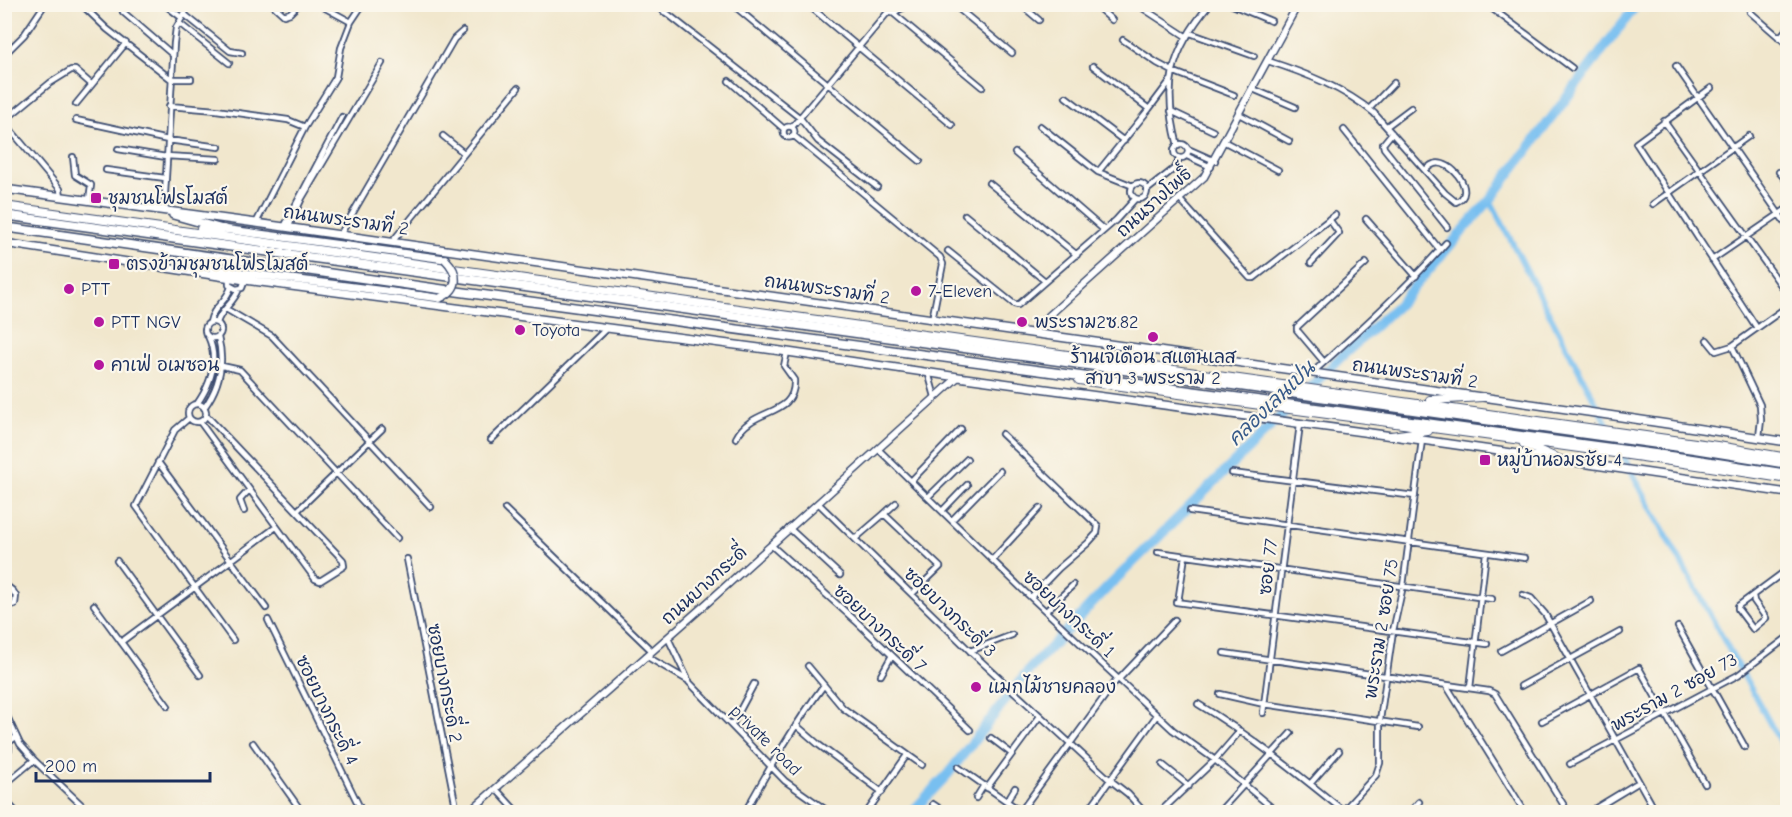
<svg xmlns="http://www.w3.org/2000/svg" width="1792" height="817" viewBox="0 0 1792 817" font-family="'Comic Neue','Playpen Sans Thai',sans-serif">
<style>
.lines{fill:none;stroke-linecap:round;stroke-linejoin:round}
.canal{stroke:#78bff0;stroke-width:6}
.river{stroke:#78bff0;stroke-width:10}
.minor-casing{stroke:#3b4b6f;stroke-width:8}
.tertiary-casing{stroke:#3b4b6f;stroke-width:9}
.secondary-casing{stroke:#3b4b6f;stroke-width:10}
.trunk-casing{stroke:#3b4b6f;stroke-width:10}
.motorway-casing{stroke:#3b4b6f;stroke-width:11}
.minor{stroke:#fff;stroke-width:4.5}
.tertiary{stroke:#fff;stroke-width:6}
.secondary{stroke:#fff;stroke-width:7}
.trunk{stroke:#fff;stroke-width:8}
.motorway{stroke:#fff;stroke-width:8}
.secondary-bridge-casing{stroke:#3b4b6f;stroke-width:10;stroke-linecap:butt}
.motorway-bridge-casing{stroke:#3b4b6f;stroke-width:11;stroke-linecap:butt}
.secondary-bridge{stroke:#fff;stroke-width:7}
.motorway-bridge{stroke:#fff;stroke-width:8}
.poi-dot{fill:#b5179e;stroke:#fbf7ec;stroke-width:2}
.labels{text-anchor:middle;stroke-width:4.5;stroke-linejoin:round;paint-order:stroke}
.poi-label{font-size:18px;fill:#1b2f5e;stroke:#fbf7ec;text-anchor:start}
.street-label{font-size:18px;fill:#1b2f5e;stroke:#fbf7ec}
.water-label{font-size:20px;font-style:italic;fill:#375a8a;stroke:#fbf7ec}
</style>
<rect width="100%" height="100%" fill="#fbf7ec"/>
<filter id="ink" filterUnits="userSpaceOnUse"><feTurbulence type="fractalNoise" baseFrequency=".0167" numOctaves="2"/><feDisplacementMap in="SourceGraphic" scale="12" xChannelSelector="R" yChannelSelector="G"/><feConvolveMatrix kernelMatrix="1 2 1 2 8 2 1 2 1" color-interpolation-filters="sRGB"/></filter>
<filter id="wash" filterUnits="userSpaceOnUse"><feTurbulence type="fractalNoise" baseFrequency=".008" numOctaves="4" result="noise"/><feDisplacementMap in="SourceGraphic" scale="24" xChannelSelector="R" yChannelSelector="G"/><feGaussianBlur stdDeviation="1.35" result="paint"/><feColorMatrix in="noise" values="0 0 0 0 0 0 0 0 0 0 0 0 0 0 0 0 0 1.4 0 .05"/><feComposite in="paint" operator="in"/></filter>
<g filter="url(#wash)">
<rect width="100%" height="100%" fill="#f1e7cd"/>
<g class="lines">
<path class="canal" d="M1490,200l155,297 143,259"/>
<path class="river" d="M912,812l36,-38 81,-104 80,-84 233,-230 55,-50 93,-106 147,-196"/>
</g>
</g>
<g filter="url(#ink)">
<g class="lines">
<g class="minor-casing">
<path id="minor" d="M81,4l26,25 64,50h20
M164,4l18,14
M272,4l12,11 6,-2 9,-9
M318,4l33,18
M655,4l145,114 18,23 59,46
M732,4l188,157
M807,4l145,121
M882,4l8,9 7,-2 1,-7
M953,4l59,49
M1020,4l19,16
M1094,4l18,16
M1230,4l41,17
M1486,4l86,64
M1144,9l43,28
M898,10l14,-6
M123,12l50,43
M664,12l8,-8
M1750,12l38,33
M893,13l89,74
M184,14l46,37 12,2
M179,23l50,40
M1190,33l64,23
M1779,38l9,-10
M1123,40l34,23 15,8 62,24
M4,55l20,-20 21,-31
M1268,61c37,12 76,27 106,52l71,80 11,9c22,-8 -5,-44 -22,-38 -4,1 -6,4 -9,6
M1093,66l56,43
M1676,66l112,161
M729,81l55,48
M1711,88l-75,55 121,185
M1253,89l42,18
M1066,97l58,44
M76,104l50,-61
M169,106l47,4 72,10 17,7
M1369,109l25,-26
M1171,111l42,20
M1239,114l50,27
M76,120l92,20 51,7
M4,121l46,-38 21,-13h4l16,14
M1664,121l124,174
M4,122l56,67 1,8
M1040,126l58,46 35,14
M1387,126l24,-18
M783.5 132a5.5 5.5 0 1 1 11 0a5.5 5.5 0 1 1-11 0Z
M792,127l96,-115
M1344,130l96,120
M1392,133l-9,11 1,4 63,79
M793,135l147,122 3,7 -11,56
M443,136l21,17
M1225,142l53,28
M1174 151a7 7 0 1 1 14 0a7 7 0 1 1-14 0Z
M1178,146c-16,-60 -8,-94 32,-142
M118,149l48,8
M1188,149l27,12
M1015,153l89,77
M166,156l52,3
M1187,156l24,11
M73,157l2,18 16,10 -2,15
M106,170l59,8
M1098,172l51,-63 21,-28
M1779,172l9,10
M1131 191a8 8 0 1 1 16 0a8 8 0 1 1-16 0Z
M989,183l88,72
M1147,190l28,-22 5,-10
M1180,200l70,78h4l81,-63
M1653,204l96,-68
M164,210l10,-167 2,-15 14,-24
M965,215l80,66
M1366,219l50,57
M256,223l49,-96 31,-50 5,-29 10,-26 12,-18
M284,227l58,-110
M288,228l14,-30 80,-135
M340,235l114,-196 9,-8
M392,242l126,-154
M948,251l66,53 4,1 98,-85 19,-21
M1712,260l76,-52
M1311,263l28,-30 -10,-14
M229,277v8l7,4 6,-1 3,-8
M226,309l46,27 159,171
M205 330a8 8 0 1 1 16 0a8 8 0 1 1-16 0Z
M210,322c3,-16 16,-19 21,-35
M217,323c4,-15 16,-18 22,-34
M1707,340l9,11 16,-5 56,-40
M1732,346l28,59 1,15 -2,17
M1324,362l-27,-32v-3l69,-64
M213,364l27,6 157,168
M928,372l7,25
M1312,373c47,-42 92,-83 134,-130
M188 413a9 9 0 1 1 18 0a9 9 0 1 1-18 0Z
M197,404c14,-20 22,-44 11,-68
M204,408c16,-22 21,-45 14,-71
M189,418l-14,12 -39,76 97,134
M200,422l115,157 5,2 24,-15 -1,-6 -137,-145
M1002,434l96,92 -1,7 -9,10 -29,25 -28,29
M736,438c16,-32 60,-20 58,-58l-10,-14 3,-14
M491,440l116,-112
M878,449l145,141 150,140 42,30 62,52
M158,462l108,146
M1232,473l183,23
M911,481l50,-52
M928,497l39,-38
M818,503l152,148 140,129 18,14 16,18
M505,509l147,142
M244,511l-4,-11 9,-10
M297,511l85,-82
M942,511l25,-26
M1190,511l335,47
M884,514l12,-11
M952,520l48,-49
M789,528l51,47
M856,538l28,-24 56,53 -28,27
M771,545l87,78 112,107
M1158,552l334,47
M407,559l50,253
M992,560l48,-52
M117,561l83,114
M4,584l9,7 3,5 -1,8 -11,3
M1523,595l8,3 14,16 111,198
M1753,596l1,5 12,17 -13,11 -15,-20v-3l50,-37
M1176,602l311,42
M1178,602l7,-46
M94,605l74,101
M1046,611l27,-26
M268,620l94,192
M1678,627l67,120
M668,638l21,44 96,99 44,31
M121,642l155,-115
M970,651l42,-16
M1501,651l90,-50
M1224,653l265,38 6,3 73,118
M646,656l43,25
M808,666l35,42 79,57
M881,675l10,-18
M1119,679l56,-59
M1446,685l79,127
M1521,686l99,-54
M1470,688l16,-135
M1220,694l44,10 154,23
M1198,704c52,31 100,70 147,108
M4,710l16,34 14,16 55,52
M1263,713l37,-289
M1542,721l97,-53 66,116
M732,725l22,-41
M796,725l23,20 63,47
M991,738l21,16
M253,743l49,69
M4,749h5v-7l7,-5
M1570,764l168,-89 50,-38
M1163,765l26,21
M958,767l64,45
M1310,784l29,-33
M4,785l30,-25
M987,788l53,-72
M496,789l21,23
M976,798l8,-13
M4,799l12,13
M1007,801l8,-13
M933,804l12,8
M1021,811l97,-133
M1343,811l33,-36 4,-12v-43l13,-89 10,-45 19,-146
M1591,811l48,-29
M745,812c24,-43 49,-87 79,-127
M867,812l40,-57
M1087,812l70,-97
M1160,812l55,-52 25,-29
M1219,812l72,-79
M1410,812l9,-10"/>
</g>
<g class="tertiary-casing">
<path id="tertiary" d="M1033,333l10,-12 161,-144 94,-173
M469,812l238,-209 251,-226"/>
</g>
<g class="secondary-casing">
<path id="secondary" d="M4,189l252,34 1332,189 200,30
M173,215l50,14 222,30
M4,243l241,37 529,70 184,27 464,63 366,53
M214,269l226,29"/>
</g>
<g class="trunk-casing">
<path id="trunk" d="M4,206l1720,241 64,11
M201,229h22
M167,253l50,16
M1079,380c236,34 473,61 709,99
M1430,400l53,-3
M1391,436l37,-5
M1524,444l37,16"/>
</g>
<g class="motorway-casing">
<path id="motorway" d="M4,215l1690,234 94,15
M446,290l1246,169 96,15"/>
</g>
<use href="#minor" class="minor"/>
<use href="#tertiary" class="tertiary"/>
<use href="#secondary" class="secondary"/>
<use href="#trunk" class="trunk"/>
<use href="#motorway" class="motorway"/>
<g class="secondary-bridge-casing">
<path id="secondary-bridge" d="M440,298c20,-9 19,-25 5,-39"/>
</g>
<g class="motorway-bridge-casing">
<path id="motorway-bridge" d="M4,227l442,63"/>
</g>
<use href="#secondary-bridge" class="secondary-bridge"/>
<use href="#motorway-bridge" class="motorway-bridge"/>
</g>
</g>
<g class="poi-dot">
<rect x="90" y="192" width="12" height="12" rx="3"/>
<rect x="108" y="258" width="12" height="12" rx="3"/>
<circle cx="69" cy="289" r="6"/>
<circle cx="916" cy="291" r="6"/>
<circle cx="99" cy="322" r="6"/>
<circle cx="1022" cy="322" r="6"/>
<circle cx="520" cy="330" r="6"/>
<circle cx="1153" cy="337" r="6"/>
<circle cx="99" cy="365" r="6"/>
<rect x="1479" y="454" width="12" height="12" rx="3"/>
<circle cx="976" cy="687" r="6"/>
</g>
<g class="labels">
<g class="poi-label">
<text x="108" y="204">ชุมชนโฟรโมสต์</text>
<text x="126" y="270">ตรงข้ามชุมชนโฟรโมสต์</text>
<text x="81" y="295">PTT</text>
<text x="928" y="297">7-Eleven</text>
<text x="111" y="328">PTT NGV</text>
<text x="1034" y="328">พระราม2ซ.82</text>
<text x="532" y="336">Toyota</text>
<text x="1153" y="363" text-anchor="middle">ร้านเจ๊เดือน สแตนเลส<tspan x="1153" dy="21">สาขา 3 พระราม 2</tspan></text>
<text x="111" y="371">คาเฟ่ อเมซอน</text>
<text x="1497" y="466">หมู่บ้านอมรชัย 4</text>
<text x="988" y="693">แมกไม้ชายคลอง</text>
</g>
<g class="street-label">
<text transform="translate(1154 202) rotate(-42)" y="6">ถนนรางโพธิ์</text>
<text transform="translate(346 220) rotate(8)" y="6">ถนนพระรามที่ 2</text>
<text transform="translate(827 289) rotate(8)" y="6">ถนนพระรามที่ 2</text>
<text transform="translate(1415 373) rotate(8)" y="6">ถนนพระรามที่ 2</text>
<text transform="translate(1268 567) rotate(-83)" y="6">ซอย 77</text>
<text transform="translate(704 585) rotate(-42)" y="6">ถนนบางกระดี่</text>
<text transform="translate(950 612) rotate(44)" y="6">ซอยบางกระดี่ 3</text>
<text transform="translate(1069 614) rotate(43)" y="6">ซอยบางกระดี่ 1</text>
<text transform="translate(880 628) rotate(43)" y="6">ซอยบางกระดี่ 7</text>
<text transform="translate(1381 629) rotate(-81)" y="6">พระราม 2 ซอย 75</text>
<text transform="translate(445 683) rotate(79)" y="6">ซอยบางกระดี่ 2</text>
<text transform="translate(1674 692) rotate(-29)" y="6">พระราม 2 ซอย 73</text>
<text transform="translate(327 710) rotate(64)" y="6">ซอยบางกระดี่ 4</text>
<text transform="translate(766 740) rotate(45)" y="6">private road</text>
</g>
<g class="water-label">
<text transform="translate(1271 403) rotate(-44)" y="7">คลองเลนเปน</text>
</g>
</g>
<rect width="1792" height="817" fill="none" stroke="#fbf7ec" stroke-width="24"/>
<path d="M36 772v9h174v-9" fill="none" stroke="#1b2f5e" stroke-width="3"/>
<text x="45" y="772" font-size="18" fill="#1b2f5e" stroke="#fbf7ec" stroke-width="4.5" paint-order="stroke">200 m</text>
</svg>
